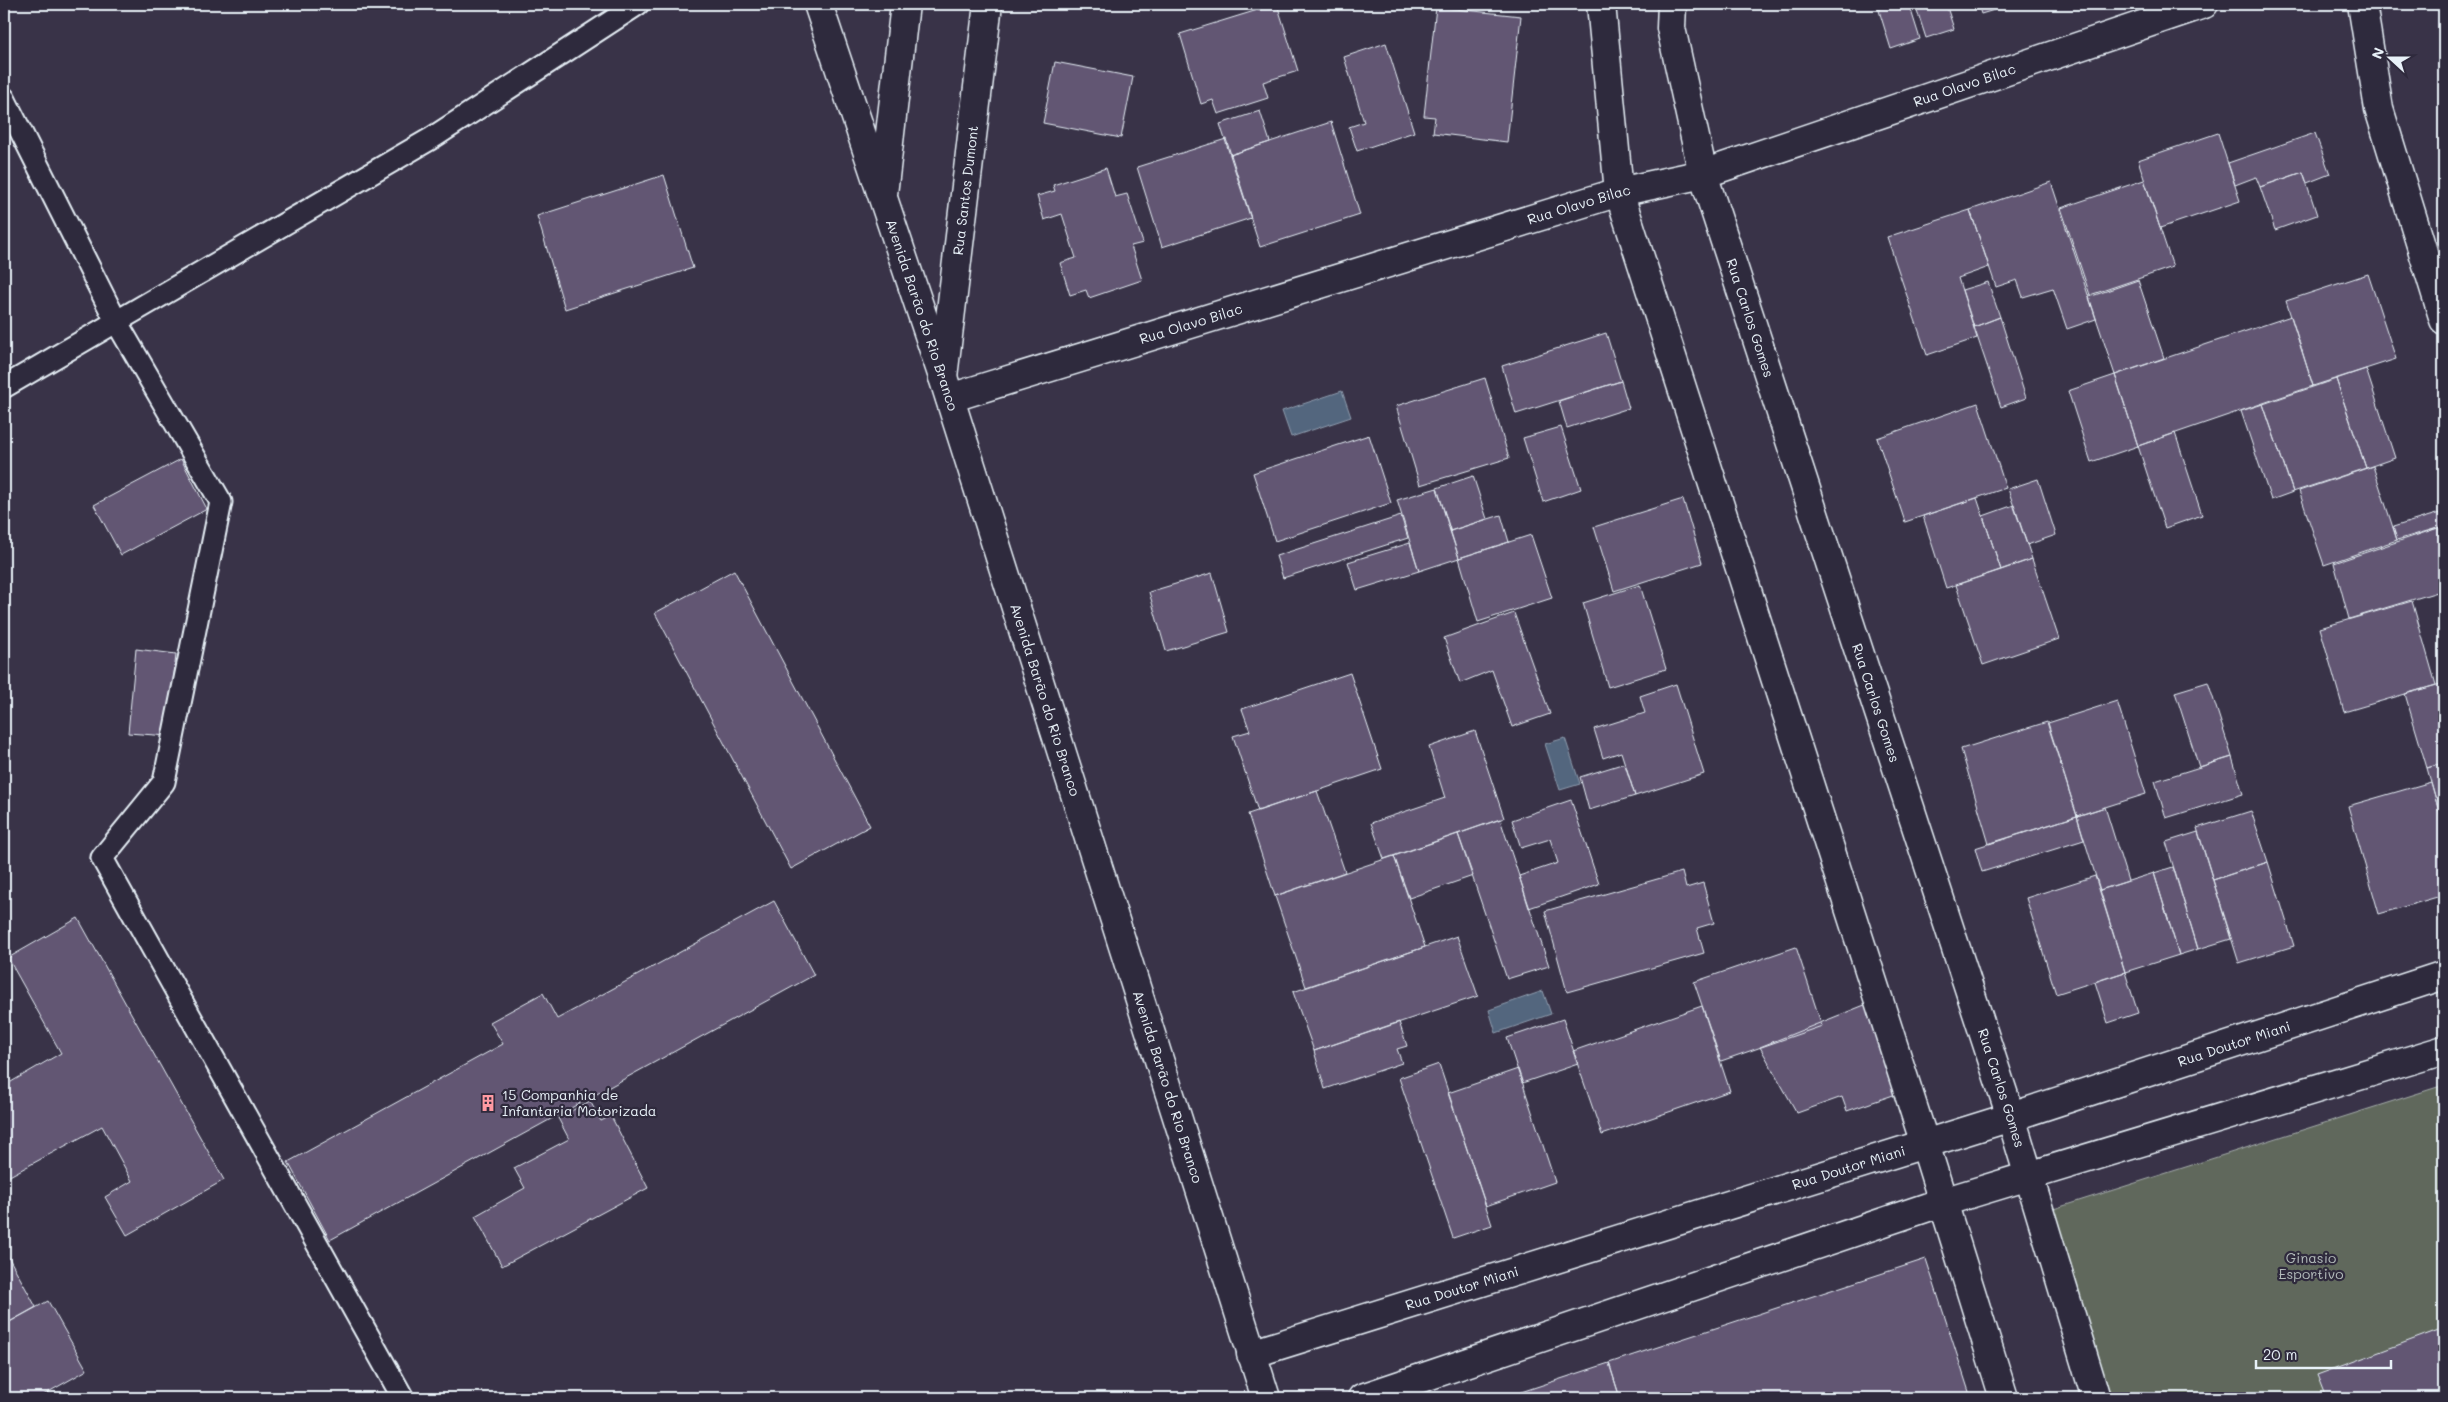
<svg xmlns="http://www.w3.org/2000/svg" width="2448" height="1402" viewBox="0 0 2448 1402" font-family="Mali,sans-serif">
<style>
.green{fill:#60685c;stroke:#a4acaa}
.water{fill:#53667e;stroke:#8f9eaf}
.building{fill:#625673;stroke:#e8f1f8}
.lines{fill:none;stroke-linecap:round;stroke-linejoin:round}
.service-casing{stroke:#e8f1f8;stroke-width:25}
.minor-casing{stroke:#e8f1f8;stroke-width:31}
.tertiary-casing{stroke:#e8f1f8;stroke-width:31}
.secondary-casing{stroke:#e8f1f8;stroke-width:31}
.service{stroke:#2f2a3d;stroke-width:21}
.minor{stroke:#2f2a3d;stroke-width:28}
.tertiary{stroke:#2f2a3d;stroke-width:28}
.secondary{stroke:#2f2a3d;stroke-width:28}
.labels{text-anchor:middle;stroke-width:4.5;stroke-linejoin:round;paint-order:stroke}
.street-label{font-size:14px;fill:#e8f1f8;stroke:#2f2a3d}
.poi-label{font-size:14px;fill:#e8f1f8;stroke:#2f2a3d;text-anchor:start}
.park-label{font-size:14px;fill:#b2baba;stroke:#2f2a3d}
</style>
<rect width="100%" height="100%" fill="#393348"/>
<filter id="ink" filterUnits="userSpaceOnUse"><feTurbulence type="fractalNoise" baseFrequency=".02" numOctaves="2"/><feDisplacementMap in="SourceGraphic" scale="10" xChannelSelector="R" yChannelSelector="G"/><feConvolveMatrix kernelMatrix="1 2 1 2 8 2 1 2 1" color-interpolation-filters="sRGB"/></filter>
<g filter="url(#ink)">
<path class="green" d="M2444,1085v313h-340l-63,-185z"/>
<path class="water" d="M1342,391l9,26 -60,20 -9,-26z
M1565,738l15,46 -20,6 -15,-46z
M1543,991l8,23 -55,19 -7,-23z"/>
<path class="building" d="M1277,4l21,67 -35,11 5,16 -50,16 -5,-14 -12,4 -21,-70z
M1877,4h32l11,35 -29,10z
M1915,4h31l8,25 -28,9z
M1978,4h36l-33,10z
M1436,7l85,9 -14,126 -74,-9 2,-16 -11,-1z
M1386,43l28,89 -57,19 -8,-24 15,-5 -20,-65z
M1055,62l78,15 -12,61 -78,-15z
M1260,111l10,31 -40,13 -10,-31z
M1331,122l29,93 -100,32 -30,-92z
M2218,133l22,68 -80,27 -22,-68z
M2315,133l15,41 -23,9 -4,-11 -43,15 -4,-10 -21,8 -7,-22z
M1226,139l25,79 -89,29 -25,-80z
M1106,168l9,29 12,-3 16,49 -12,3 11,34 -53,18 -3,-8 -16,5 -10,-32 16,-5 -14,-44 -18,6 -7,-24 18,-5 -2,-6z
M2303,172l14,43 -42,15 -15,-43z
M664,175l29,93 -128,41 -28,-93z
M2144,180l29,87 -83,28 -29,-87z
M2051,182l45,137 -29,10 -14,-41 -30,9 -6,-17 -21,7 -26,-77z
M1970,210l19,57 -31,11 19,60 -50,17 -40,-118z
M2368,274l28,85 -83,27 -27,-85z
M2138,280l26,78 -49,17 -26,-78z
M1988,282l12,35 -26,10 -12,-37z
M2291,316l22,70 -175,60 -23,-71z
M2000,317l26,81 -25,9 -27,-80z
M1606,333l15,48 -105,33 -14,-48z
M2366,369l29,89 -29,10 -30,-89z
M2115,375l23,71 -47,16 -23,-71z
M1485,378l24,80 -89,27 -24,-79z
M2336,379l30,89 -73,24 -30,-88z
M1621,381l8,27 -62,20 -8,-27z
M1978,403l28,85 -101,34 -28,-84z
M2263,404l30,88 -22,8 -30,-89z
M1561,427l20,62 -38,13 -20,-64z
M2175,433l27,82 -37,13 -27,-82z
M1369,435l22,68 -116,38 -22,-68z
M181,459l26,50 -86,46 -27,-50z
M2373,466l24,74 -73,25 -25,-74z
M1473,476l14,43 -37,12 -13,-43z
M2038,479l18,56 -29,10 -19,-56z
M1437,488l22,70 -40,13 -22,-71z
M1977,498l24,72 -55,18 -23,-72z
M1683,499l19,64 -88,28 -20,-64z
M2014,505l18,54 -31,11 -18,-54z
M2443,512l1,14 -47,14 -4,-13z
M1501,515l8,27 -50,16 -9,-27z
M1401,516l7,22 -125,40 -7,-22z
M2444,526v64l-95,29 -15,-56z
M1531,535l21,63 -74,24 -19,-64z
M1410,543l9,28 -62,19 -9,-28z
M2032,559l27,80 -76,26 -27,-80z
M734,570l136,256 -79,43 -136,-256z
M1212,573l17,59 -63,19 -17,-59z
M1640,585l26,84 -58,18 -25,-84z
M2412,601l24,84 -92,27 -24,-84z
M1514,613l36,101 -38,13 -20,-57 -32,13 -16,-45z
M136,649l40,5 -8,82 -40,-3z
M1350,673l32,96 -124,42 -25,-75 17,-5 -8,-22z
M2208,682l24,75 -33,10 -24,-75z
M2444,683v80l-17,5 -22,-74z
M1676,684l28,90 -69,22 -14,-44 -18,6 -9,-29 51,-16 -5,-17z
M2117,701l29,93 -69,22 -29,-93z
M2047,722l30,94 -88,28 -28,-95z
M1475,731l29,87 -120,41 -13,-36 74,-25 -16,-51z
M2232,757l11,37 -77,24 -11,-37z
M1625,763l10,33 -46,14 -9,-33z
M2444,763v65l-17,-60z
M2431,782l13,46v67l-65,19 -31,-108z
M1317,791l28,81 -70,24 -27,-82z
M1571,800l28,84 -70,24 -10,-32 39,-13 -8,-24 -29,9 -9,-28z
M2105,807l23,74 -28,9 -23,-74z
M2251,811l17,51 -55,18 -16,-52z
M2077,816l7,24 -102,32 -7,-24z
M1500,819l49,147 -42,13 -49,-145z
M2198,832l33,107 -33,10 -32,-107z
M1458,834l15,42 -64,22 -15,-42z
M1394,856l31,91 -119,40 -31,-91z
M2268,862l26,84 -55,17 -26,-83z
M2173,867l25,82 -19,6 -25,-82z
M1682,872l4,16 17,-5 11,40 -17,5 7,25 -137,39 -22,-81z
M2154,873l25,82 -54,17 -25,-82z
M2095,876l30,96 -69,22 -30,-96z
M774,901l40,74 -484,265 -42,-78 215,-118 -13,-22 53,-29 14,26z
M78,918l146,262 -97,55 -22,-38 27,-16 -30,-55 -98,53v-93l57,-33 -53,-95z
M1457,936l21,60 -164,55 -21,-59z
M1796,947l26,79 -101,35 -27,-79z
M2125,972l13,41 -30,10 -13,-41z
M1872,1002l30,90 -55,19 -5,-14 -45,16 -37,-66z
M1702,1006l28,85 -128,44 -29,-84z
M1563,1019l15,45 -56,19 -15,-45z
M1399,1022l8,24 -10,3 5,14 -77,26 -11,-38z
M1439,1064l53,161 -39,13 -54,-160z
M1518,1069l37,113 -69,24 -38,-113z
M590,1101l11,20 10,-5 37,72 -146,78 -27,-50 50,-28 -11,-20 55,-29 -11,-21z
M4,1249l32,58 -32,18z
M1926,1259l45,139h-351l-11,-35z
M48,1301l39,69 -49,28h-34v-73z
M2444,1328v70h-118l-9,-23z
M1609,1363l11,35h-117z"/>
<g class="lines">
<g class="service-casing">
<path id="service" d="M4,98l112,223 105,181 -57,280 -62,76 301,540
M4,387l428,-249 206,-134"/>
</g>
<g class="minor-casing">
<g id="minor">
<path d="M1601,4l18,188 306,952 79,254"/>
<path id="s1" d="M1672,4l-1,24 32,146 308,943 85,281"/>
<path d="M883,194l22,-190"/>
<path id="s2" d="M943,377l45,-373"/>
<path id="s3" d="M950,398l669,-206 84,-18 501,-170"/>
<path id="s4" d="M1251,1354l760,-237 433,-142"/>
<path d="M1362,1398l581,-196 501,-152"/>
</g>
</g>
<g class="tertiary-casing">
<g id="tertiary">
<path id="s5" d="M818,4l125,373 323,1021"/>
</g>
</g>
<g class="secondary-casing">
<path id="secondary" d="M2362,4l17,105 65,211"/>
</g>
<use href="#service" class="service"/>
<use href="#minor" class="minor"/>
<use href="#tertiary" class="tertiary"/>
<use href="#secondary" class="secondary"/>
</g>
</g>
<defs>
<g id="building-bare" transform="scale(1.35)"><path d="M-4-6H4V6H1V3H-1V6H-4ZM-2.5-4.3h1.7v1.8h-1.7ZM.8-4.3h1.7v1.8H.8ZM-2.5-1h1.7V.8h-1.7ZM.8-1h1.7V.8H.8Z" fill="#ff9aa2" stroke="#2f2a3d" stroke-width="2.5" paint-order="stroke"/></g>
</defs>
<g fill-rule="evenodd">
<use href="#building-bare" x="488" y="1103"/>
</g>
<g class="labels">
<g class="street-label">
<text dy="5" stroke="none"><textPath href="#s3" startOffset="1062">Rua Olavo Bilac</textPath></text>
<text dy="5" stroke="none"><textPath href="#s2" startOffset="188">Rua Santos Dumont</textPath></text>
<text dy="5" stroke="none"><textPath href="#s3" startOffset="658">Rua Olavo Bilac</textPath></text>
<text dy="5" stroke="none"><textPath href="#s5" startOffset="328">Avenida Barão do Rio Branco</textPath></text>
<text dy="5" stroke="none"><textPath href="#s1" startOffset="325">Rua Carlos Gomes</textPath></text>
<text dy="5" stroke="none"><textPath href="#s3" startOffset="252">Rua Olavo Bilac</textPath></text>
<text dy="5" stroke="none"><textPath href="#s5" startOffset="732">Avenida Barão do Rio Branco</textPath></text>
<text dy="5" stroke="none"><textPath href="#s1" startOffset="730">Rua Carlos Gomes</textPath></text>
<text dy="5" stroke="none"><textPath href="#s4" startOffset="1031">Rua Doutor Miani</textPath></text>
<text dy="5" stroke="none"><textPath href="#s5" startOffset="1138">Avenida Barão do Rio Branco</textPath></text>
<text dy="5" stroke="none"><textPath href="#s1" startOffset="1135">Rua Carlos Gomes</textPath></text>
<text dy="5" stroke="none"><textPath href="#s4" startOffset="626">Rua Doutor Miani</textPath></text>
<text dy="5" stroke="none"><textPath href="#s4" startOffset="221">Rua Doutor Miani</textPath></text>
</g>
<g class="poi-label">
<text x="502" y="1100">15 Companhia de<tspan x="502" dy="16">Infantaria Motorizada</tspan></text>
</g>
<g class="park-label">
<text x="2311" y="1263">Ginasio<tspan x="2311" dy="16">Esportivo</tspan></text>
</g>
</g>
<rect width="2448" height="1402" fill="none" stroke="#2f2a3d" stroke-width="20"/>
<rect x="10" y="10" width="2428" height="1382" fill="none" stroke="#e8f1f8" stroke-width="2" filter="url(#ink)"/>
<g transform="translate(2390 58) rotate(291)" stroke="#2f2a3d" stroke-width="4" paint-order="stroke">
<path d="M0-4L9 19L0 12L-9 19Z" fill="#e8f1f8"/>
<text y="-8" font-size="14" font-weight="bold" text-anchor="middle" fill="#e8f1f8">N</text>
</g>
<path d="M2256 1360v8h135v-8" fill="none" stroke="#e8f1f8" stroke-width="2.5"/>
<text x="2263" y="1360" font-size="15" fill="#e8f1f8" stroke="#2f2a3d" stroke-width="4" paint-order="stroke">20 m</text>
</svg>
